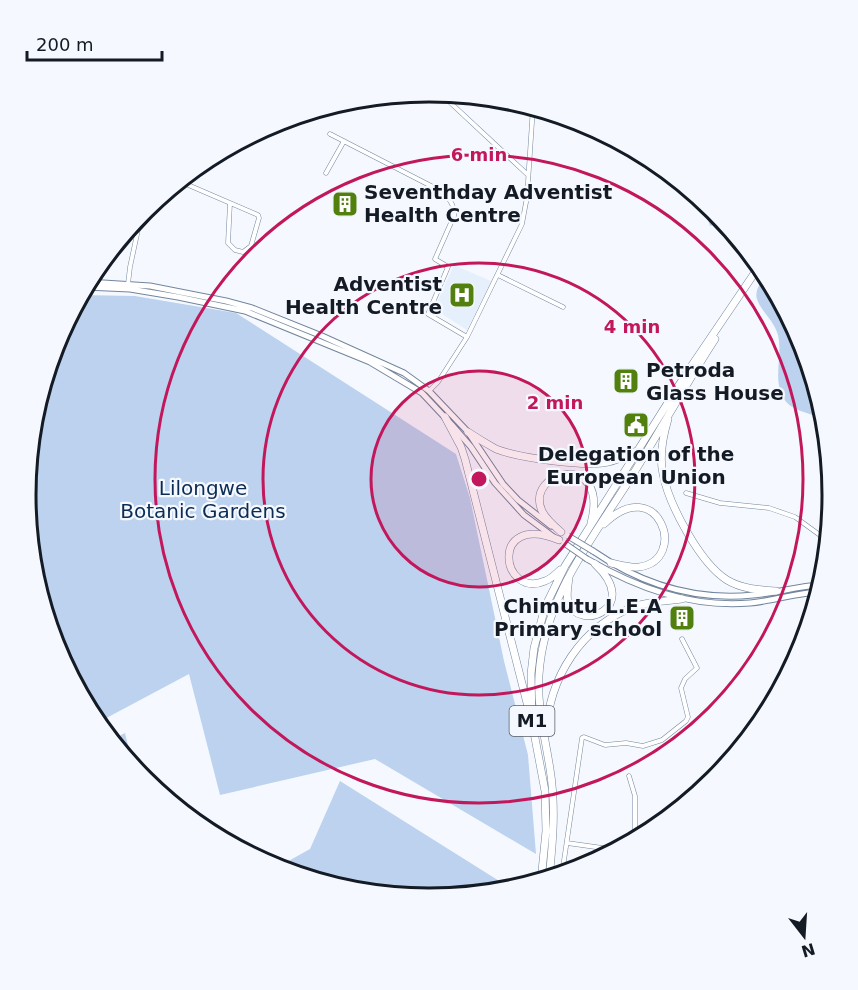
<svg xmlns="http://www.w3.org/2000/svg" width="858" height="990" viewBox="0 0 858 990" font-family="'DejaVu Sans',sans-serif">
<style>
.built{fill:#e6f0fd}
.green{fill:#bcd2ee}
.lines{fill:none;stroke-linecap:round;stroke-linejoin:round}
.street-casing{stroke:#73869e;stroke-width:5}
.secondary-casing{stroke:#73869e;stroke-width:7}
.highway-casing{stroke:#73869e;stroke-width:8}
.street{stroke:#fff;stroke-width:4}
.secondary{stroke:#fff;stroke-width:5}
.highway{stroke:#fff;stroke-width:7}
.secondary-bridge-casing{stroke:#73869e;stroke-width:7;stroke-linecap:butt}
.secondary-bridge{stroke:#fff;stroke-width:5}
.ring{fill:none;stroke:#c2185b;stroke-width:3}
.labels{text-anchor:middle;stroke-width:4.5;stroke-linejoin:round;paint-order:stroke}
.shield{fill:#f5f9ff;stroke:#585e66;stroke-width:1.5}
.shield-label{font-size:18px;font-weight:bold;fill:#141b25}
.poi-label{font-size:20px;font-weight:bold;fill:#141b25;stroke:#f5f9ff;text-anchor:start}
.park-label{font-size:20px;fill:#0b2c54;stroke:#f5f9ff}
.rim{fill:none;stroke:#141b25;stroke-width:3}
.centre{fill:#c2185b;stroke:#f5f9ff;stroke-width:3}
.ring-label{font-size:18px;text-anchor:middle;font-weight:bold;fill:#c2185b;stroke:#f5f9ff;stroke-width:4.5;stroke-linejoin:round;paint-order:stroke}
</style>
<rect width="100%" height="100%" fill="#f5f9ff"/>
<path class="built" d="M454,265l37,16 -24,49 -33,-21z"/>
<path class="green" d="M701,199l14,11 9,11 -14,5z
M766,273l36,68 23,79c-12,-7 -33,-8 -41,-21 -12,-20 -1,-42 -6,-64 -4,-15 -18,-25 -21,-36 -3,-9 5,-18 9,-26z
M80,295l55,1 101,17 220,141 14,44 34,163 24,94 8,99 -161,-95 -155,36 -31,-121 -92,49 -4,-4 -37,-70 -23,-76 -7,-78 7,-79 23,-76z
M125,733l9,36 -23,-29z
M340,781l172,108 -83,9 -79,-7 -74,-23 34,-19z"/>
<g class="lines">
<g class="street-casing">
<path id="street" d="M440,93l88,82
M330,134l109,56c9,7 16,14 15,26l-19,43 13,8 -20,47 39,23
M326,173l18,-32
M179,181l79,34 1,3 -8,28 -8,6 -8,-2 -7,-7 2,-40
M498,275l65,32
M128,284l2,-17 12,-56
M429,391l9,-9 29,-45 55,-113 5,-27 6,-90
M686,493l34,10 49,5 26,9 33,24
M629,776l6,20v44
M567,843l50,7
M562,874l20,-136 2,-1 21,8 21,-2 17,3 19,-6 24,-19 2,-4 -7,-29 4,-9 12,-11 -15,-29"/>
</g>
<g class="secondary-casing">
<path id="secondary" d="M88,282l62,4 76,15 26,7 70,28 82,37 25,18 39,41 35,52 15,16 33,26
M85,287l45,2 48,8 67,14 125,51 52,31 30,32 19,22 24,36 29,32 31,23
M593,551c48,33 101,50 160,44 23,-2 45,-9 68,-10
M587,559c50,29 104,49 163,44 23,-2 46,-10 69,-11"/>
</g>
<g class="highway-casing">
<path id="highway" d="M445,417l16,30 4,12 64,252
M668,419c-5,17 -9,38 -5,55 6,31 37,89 64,106 15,9 32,10 49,11
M468,432c9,6 19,12 28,17 23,9 89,18 112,13 11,-2 21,-8 31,-12
M604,524c54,-53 86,36 35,43 -10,1 -19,-2 -28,-4
M561,532c-7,-6 -15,-13 -19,-21 -18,-41 68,-61 49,12
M559,540c-71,-29 -58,60 -14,41 6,-2 11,-7 15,-11
M569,578c-1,8 -3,16 -1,24 11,31 74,6 27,-38
M546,734c3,-57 35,-108 90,-128 15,-5 31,-5 46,-7
M549,878c4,-36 7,-72 1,-109 -5,-32 -13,-61 -11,-94 5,-77 51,-133 91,-196 29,-46 55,-94 85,-140
M541,881l5,-50 -1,-40 -13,-69 -1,-48 3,-26 11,-41 20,-41 121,-192 74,-109"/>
</g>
<use href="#street" class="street"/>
<use href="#secondary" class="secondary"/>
<use href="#highway" class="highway"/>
<g class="secondary-bridge-casing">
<path id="secondary-bridge" d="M568,536l25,15
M564,543l23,16"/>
</g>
<use href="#secondary-bridge" class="secondary-bridge"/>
</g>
<circle cx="479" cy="479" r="108" fill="#c2185b" fill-opacity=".12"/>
<g class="ring">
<circle cx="479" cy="479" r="108"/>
<circle cx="479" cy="479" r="216"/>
<circle cx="479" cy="479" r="324"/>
</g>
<defs>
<g id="building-square" transform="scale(1.35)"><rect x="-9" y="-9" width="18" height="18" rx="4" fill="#51800f" stroke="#f5f9ff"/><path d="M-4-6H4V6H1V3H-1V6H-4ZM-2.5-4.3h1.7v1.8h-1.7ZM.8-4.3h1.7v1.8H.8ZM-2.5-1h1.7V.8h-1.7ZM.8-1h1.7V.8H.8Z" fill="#fff"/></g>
<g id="hospital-square" transform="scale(1.35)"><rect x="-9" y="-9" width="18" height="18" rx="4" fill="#51800f" stroke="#f5f9ff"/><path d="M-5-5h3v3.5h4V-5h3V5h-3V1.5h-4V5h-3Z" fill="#fff"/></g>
<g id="civic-square" transform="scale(1.35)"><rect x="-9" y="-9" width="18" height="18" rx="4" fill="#51800f" stroke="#f5f9ff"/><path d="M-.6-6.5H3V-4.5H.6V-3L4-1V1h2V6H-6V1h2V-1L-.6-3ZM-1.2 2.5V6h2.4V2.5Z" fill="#fff"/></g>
</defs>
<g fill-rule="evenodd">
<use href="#building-square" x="345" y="204"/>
<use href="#hospital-square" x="462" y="295"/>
<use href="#building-square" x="626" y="381"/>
<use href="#civic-square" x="636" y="425"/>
<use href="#building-square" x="682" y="618"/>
</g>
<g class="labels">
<rect class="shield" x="509.5" y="706" width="45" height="30" rx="4.5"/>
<g class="shield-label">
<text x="532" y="727">M1</text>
</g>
<g class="poi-label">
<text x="364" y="199">Seventhday Adventist<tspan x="364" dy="23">Health Centre</tspan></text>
<text x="442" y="291" text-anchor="end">Adventist<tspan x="442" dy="23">Health Centre</tspan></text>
<text x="646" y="377">Petroda<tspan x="646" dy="23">Glass House</tspan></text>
<text x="636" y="461" text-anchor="middle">Delegation of the<tspan x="636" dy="23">European Union</tspan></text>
<text x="662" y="613" text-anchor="end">Chimutu L.E.A<tspan x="662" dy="23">Primary school</tspan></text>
</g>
<g class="park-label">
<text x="203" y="495">Lilongwe<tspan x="203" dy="23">Botanic Gardens</tspan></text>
</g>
</g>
<path d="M0 0H858V990H0ZM36 495a393 393 0 1 1 786 0a393 393 0 1 1-786 0Z" fill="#f5f9ff" fill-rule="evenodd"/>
<path class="rim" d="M36 495a393 393 0 1 1 786 0a393 393 0 1 1-786 0Z"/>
<circle cx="479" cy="479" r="9" class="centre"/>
<g class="ring-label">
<text x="479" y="161">6 min</text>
<text x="632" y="333">4 min</text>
<text x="555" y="409">2 min</text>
</g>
<g transform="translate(804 936) rotate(163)" stroke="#f5f9ff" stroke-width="4.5" paint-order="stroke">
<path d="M0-4.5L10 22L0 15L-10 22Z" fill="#141b25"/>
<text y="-9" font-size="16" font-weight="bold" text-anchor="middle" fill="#141b25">N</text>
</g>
<path d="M27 51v9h135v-9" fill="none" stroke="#141b25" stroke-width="3"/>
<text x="36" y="51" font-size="18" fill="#141b25" stroke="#f5f9ff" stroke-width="4.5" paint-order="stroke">200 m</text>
</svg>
